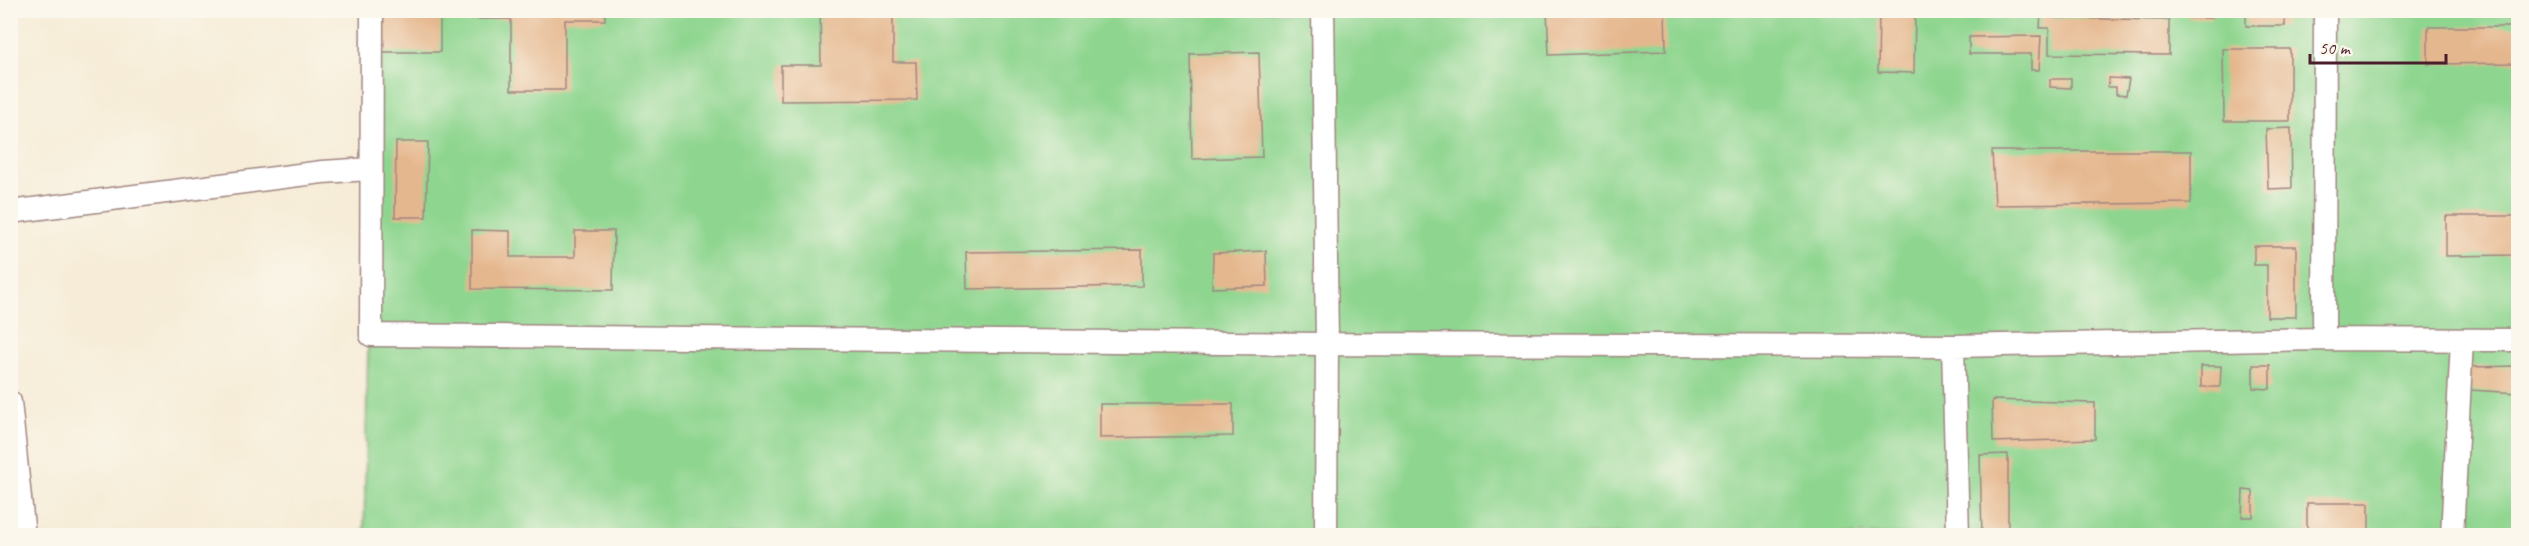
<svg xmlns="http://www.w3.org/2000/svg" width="2529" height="546" viewBox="0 0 2529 546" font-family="Caveat,sans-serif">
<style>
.green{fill:#8ed58f;stroke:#6c7a5d;stroke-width:1.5}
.building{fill:#e5b78e}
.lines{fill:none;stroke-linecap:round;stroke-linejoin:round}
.minor-casing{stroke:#a08681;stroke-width:25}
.minor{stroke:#fff;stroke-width:22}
</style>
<rect width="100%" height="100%" fill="#fbf7ec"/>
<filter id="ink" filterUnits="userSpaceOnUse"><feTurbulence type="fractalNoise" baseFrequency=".0167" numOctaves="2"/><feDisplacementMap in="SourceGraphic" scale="12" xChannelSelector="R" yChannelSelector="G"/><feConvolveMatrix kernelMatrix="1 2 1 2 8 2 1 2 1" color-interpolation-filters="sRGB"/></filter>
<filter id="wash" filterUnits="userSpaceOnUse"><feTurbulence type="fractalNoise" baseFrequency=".008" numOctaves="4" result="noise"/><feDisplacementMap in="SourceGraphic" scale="24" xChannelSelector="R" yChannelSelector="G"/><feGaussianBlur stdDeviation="1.35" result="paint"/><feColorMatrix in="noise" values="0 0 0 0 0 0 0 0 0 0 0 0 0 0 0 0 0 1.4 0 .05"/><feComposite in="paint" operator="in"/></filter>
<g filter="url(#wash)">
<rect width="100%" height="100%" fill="#f6ecd7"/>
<path class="green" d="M375,11h2143v524h-2154z"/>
<g id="blocks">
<path class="building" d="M377,10h63v42h-63z
M470,10h135v10h-40v70h-54v-71h-41z
M820,10h73v52h23l1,38 -136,1v-36h40z
M1547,10h118l1,41 -117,4z
M1879,10h36l-1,63 -36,-1z
M2041,10h13v8l115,2v35l-120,-1v-26h-9z
M2187,10h25v8h-25z
M2246,10h39v16h-39z
M2428,27h90v36l-90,1z
M2041,36l-2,34h-8v-16h-62v-17z
M2223,49h67v72h-66z
M1259,52l3,105 -70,2 -2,-105z
M2109,78l20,1 -3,16 -10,-1v-7h-8z
M2050,79h21v9l-21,-1z
M2291,128l1,60 -24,1 -2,-60z
M396,142h32l-2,75h-31z
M1992,151h199v52l-196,2z
M2446,216h72v39l-72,1z
M472,230l38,1v26h65v-26h39l-1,59 -141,-1z
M2254,246h42v71h-29v-52h-13z
M1142,250v36l-175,3 -1,-37z
M1266,251l1,35 -55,2 1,-35z
M2253,365h17v24l-17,-1z
M2201,366h20l-1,21h-19z
M2518,366v27l-48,-3 -1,-23z
M1992,400l103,3v36l-102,3z
M1100,404h133v32l-133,2z
M2008,454v82h-26l-2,-81z
M2243,490l10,1v26h-11z
M2307,503h62v33h-62z"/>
</g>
</g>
<g filter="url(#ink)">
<use href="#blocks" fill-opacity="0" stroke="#a08681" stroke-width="1.5"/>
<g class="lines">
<g class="minor-casing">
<path id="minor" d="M372,10l-1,325 956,9 626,2 371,-7 194,1
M1323,10l4,334 -1,192
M10,212l312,-40 48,-3
M2324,339l1,-329
M1953,346l5,190
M10,402l14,134
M2452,536l10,-196"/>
</g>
<use href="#minor" class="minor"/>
</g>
</g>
<rect width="2529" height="546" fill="none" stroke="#fbf7ec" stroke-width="36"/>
<path d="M2310 54v9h136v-9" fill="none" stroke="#4a1f2b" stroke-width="3"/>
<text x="2319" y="54" font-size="18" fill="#4a1f2b" stroke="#fbf7ec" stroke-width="4.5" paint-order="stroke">50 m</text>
</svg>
